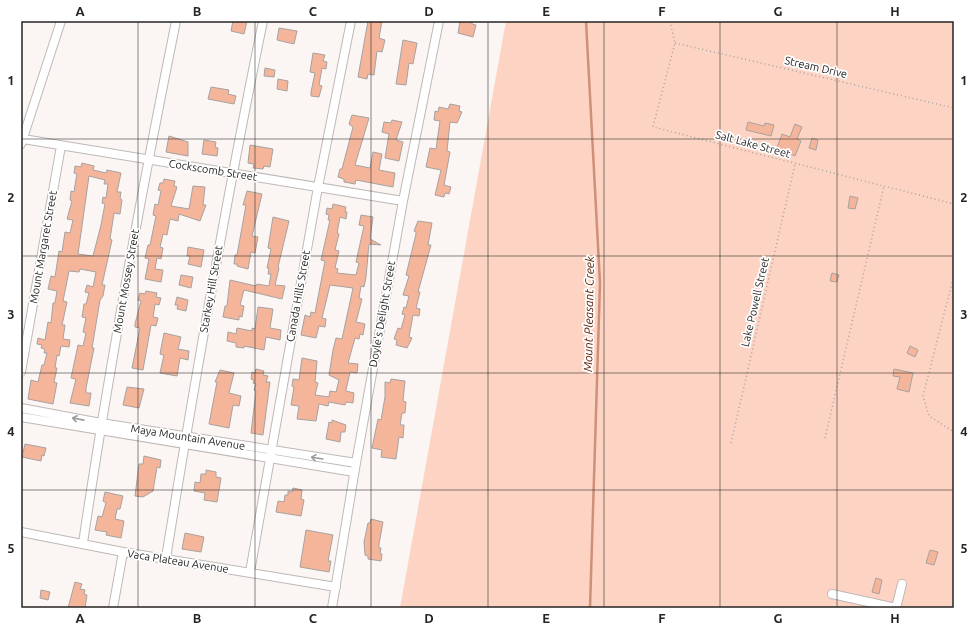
<svg xmlns="http://www.w3.org/2000/svg" width="975" height="629" viewBox="0 0 975 629" font-family="Ubuntu,sans-serif">
<style>
.green{fill:#fdd3c3}
.lines{fill:none;stroke-linecap:round;stroke-linejoin:round}
.stream{stroke:#ce9078;stroke-width:2.5}
.building{fill:#f5b59b;stroke:#a7a2a0;fill-rule:evenodd}
.street-casing{stroke:#beb9b7;stroke-width:10}
.path{stroke:#a7a3a1;stroke-width:1.5;stroke-dasharray:1 3;stroke-linecap:butt}
.street{stroke:#fff;stroke-width:8}
.oneway{stroke:#9d9c9c}
.grid{fill:none;stroke:#262423;stroke-width:1;stroke-opacity:0.55}
.labels{text-anchor:middle;stroke-width:3.5;stroke-linejoin:round;paint-order:stroke}
.street-label{font-size:11px;fill:#262423;stroke:#fff}
.water-label{font-size:12px;font-style:italic;fill:#5e250b;stroke:#fff}
.neatline{fill:none;stroke:#262423;stroke-width:1.5}
.grid-label{font-size:13px;text-anchor:middle;font-weight:bold;fill:#262423}
</style>
<rect width="100%" height="100%" fill="#fbf5f3"/>
<path class="green" d="M506,21h448v587h-554z"/>
<g class="lines">
<path class="stream" d="M586,21l14,262 -10,325"/>
</g>
<path class="building" d="M233,21h14l-3,13 -13,-3z
M368,21h14l-3,17 6,2 -3,12 -5,-1 -3,24 -6,-1 -1,5 -9,-2z
M460,21h12v3l4,1 -3,12 -15,-4z
M279,28l18,3 -3,13 -17,-4z
M403,40l14,3 -4,21 -4,-1 -3,22 -10,-1z
M313,53l12,2 -2,6 4,1 -1,7 -4,-1 -3,17 3,1 -3,11 -8,-1v-4l4,-19 -5,-1z
M265,68l10,2 -1,7 -10,-1z
M278,79l10,2 -1,10 -10,-2z
M211,87l18,3 -1,4 8,2 -2,8 -26,-5z
M450,104l10,2 -1,5 3,1 -5,11 -7,-1 -3,29 3,1 -6,33 7,2 -2,7 -4,-1 -1,4 -9,-2 6,-25 -15,-3 4,-19 6,1 4,-28 -6,-1 1,-9 3,1 1,-5 9,2z
M352,115l17,3 -14,47 15,3 3,-16 9,2 -3,16 16,3 -2,14 -37,-7 -1,4 -11,-2v-3l-6,-2 2,-8h2l11,-42 -4,-3z
M392,120l10,2 -6,18 7,2 -4,19 -14,-3 4,-24 -7,-2 2,-10 7,1z
M748,122l16,4 1,-3 9,2 -3,11 -25,-6z
M795,124l7,3 -5,12 4,2 -6,15 -18,-8 5,-14 8,3z
M169,136l19,6v14l-22,-4z
M812,138l6,2 -2,10 -7,-2z
M204,140l12,2 -1,5 3,1 -1,8 -15,-2z
M250,145l23,4 -3,18 -6,-1 -1,3 -10,-1 1,-4 -6,-1z
M82,163l12,3 -1,4 13,3 1,-3 14,3 -4,19h4l-1,6 2,2 -2,14 -6,-1 -4,26 2,1 -10,45h3l-2,11 -3,4 -8,48h2l-8,40v5h5l-2,13 -19,-3 6,-24 -5,-1 7,-33 5,1 3,-13 -3,-1 3,-14 -4,-1 2,-13h2l3,-11 -4,-1 2,-7 6,2 3,-15 -16,-3 -1,3 -10,-1 -6,30 4,1 -5,23h3l-2,14 7,1 -1,7 -8,-1 -2,10 -2,-1 -2,13h2l-3,14 3,1 -4,21 -25,-5 3,-19 7,2 4,-17h2l3,-12h-3l1,-4 -4,-1 1,-3 -5,-1 1,-6 7,2 3,-18 3,1 2,-20h2l2,-12 -9,-2 3,-13 4,1 4,-26 3,1 3,-20 5,1 3,-13 -6,-1 5,-18 -2,-1 1,-9 3,1 2,-13 1,-5 -3,-1 1,-7 6,1zM89,176l16,4 -1,4h4l-2,14 -3,-1 -1,6 3,1 -4,21 -8,31 -15,-2z
M164,179l11,2 -1,5 3,1 -6,19 18,3 4,-23 12,1 -2,18h3l-6,16 -21,-7 -1,7 -8,-2 -3,16 -4,-1 -3,13 3,1 -2,11 -4,-1 -2,11 8,1 -2,12 -16,-3 4,-20 -4,-1 3,-13h2l6,-29 -3,-1 2,-11 3,1 3,-14 -3,-1 2,-7h3z
M247,191l15,3 -10,42 6,1 -3,16 -4,-1 -3,17 -11,-3v-2h-3l1,-9h2l9,-50h-3z
M850,196l8,2 -3,11 -7,-1z
M333,204l13,3 -1,5h2l-1,7 -6,-2 -3,16 2,1 -4,16 4,1 -4,17 3,1 -1,4 19,2 3,-12 -3,-1 8,-36 -5,-1 2,-10 12,2 -3,22 11,6 -12,-1 -3,33 -2,10 -3,-1 -2,12 3,1 -6,23 9,2 -2,11 -3,-1 -1,5 -4,-1 -7,25 10,1 -1,9 -7,-1 -4,18v1l8,2 -1,10 -7,-1 -1,3 -16,-3 -1,4 -9,-2 -3,17 -19,-2 2,-13 -8,-1 3,-18 -2,-1 1,-7 6,1 3,-22 15,3 -2,21 3,1 -3,12 14,2 1,-6 6,1 3,-12 -10,-5 4,-25 3,-12 6,1 11,-51 -23,-3 -8,33 4,1 -1,8 -6,-1 -3,12 -15,-3 4,-20 5,2 1,-5 4,1 10,-52 -4,-1 9,-40h-2l1,-5 -3,-1 1,-6 5,1z
M273,217l16,4 -11,46 1,1 -4,17 10,1 -3,13 -38,-9 -4,15 4,1 -2,11 -3,-1v4l-16,-3 2,-11h2l3,-26 26,6 1,-2 12,2 2,-12h-3l1,-6h-2l4,-19 -3,-1z
M418,221l14,2 -4,22h3l-13,47h2l-4,16 4,1 -1,7 -6,-1 -4,22 3,1 -5,10 -11,-3 1,-5 -3,-1 4,-11 3,1 4,-14 -3,-1 2,-7 2,1 3,-12 -6,-1 6,-19 -3,-1 10,-41v-2l-2,-1z
M188,247l16,3 -3,17 -13,-3 2,-8h-3z
M832,273l7,2 -2,7 -7,-1z
M181,275l12,2 -2,11 -12,-3z
M146,291l11,2 -1,4 5,1 -2,7 -4,-1 -2,13 5,1 -2,8 -5,-1 -8,45 -11,-2 8,-40 -5,-1v-3l6,-23 -3,-1 2,-7 5,1z
M177,297l11,3 -2,11 -9,-2 1,-4h-3z
M258,307l15,2 -3,19 11,2 -1,10 -14,-3 -2,13 -20,-4v2l-8,-1v-4l-9,-2 1,-9 8,2 1,-6 15,3v-3l3,1z
M164,333l17,4 -3,12 11,2 -1,9 -8,-2 -3,18 -17,-3 4,-18 -4,-1z
M910,346l8,4 -3,7 -8,-4z
M256,369l8,2 -1,4 5,1 -2,6h4l-7,53 -12,-2 5,-42 -2,-1 2,-6 -3,-1 1,-3 -3,-1 1,-7 3,1z
M894,369l19,4 -4,19 -12,-3 3,-12 -7,-1z
M220,370l14,3 -5,20 12,3 -2,10 -6,-1 -4,23 -20,-4 8,-42h-2z
M391,379l14,2 -2,20 3,1 -1,11h-3l-2,12h4l-1,13 -4,-1 -3,22 -15,-2 1,-7 -10,-2 6,-29 3,1 4,-23v-15l5,1z
M127,387l17,2 -5,19 -16,-3z
M332,420l14,5 -1,7h-4l-1,10 -14,-3 3,-17 3,1z
M25,444l21,4 -2,8 -2,-1 -1,6 -19,-4z
M144,456l17,4 -1,8 -3,-1 -4,24 -10,6 -8,-1 4,-32h4z
M206,470l10,2v5l5,1 -4,24 -13,-2 1,-7 -11,-2 1,-9 5,1 1,-9h5z
M293,488l9,2 -1,9 3,1 -3,16 -25,-4 2,-11 6,1 1,-7h3v-4l4,1z
M105,492l18,4 -3,13h-3l-2,10 9,2 -3,17 -15,-3 1,-3 -12,-2 3,-14 4,1 4,-14 -3,-2z
M371,519l12,3 -4,22v4h2l-1,5 2,1 -1,7 -13,-2v-3l-3,-1 -1,-13 4,-19h2z
M306,530l27,5 -5,26h3l-2,11 -29,-5z
M185,533l19,4 -3,15 -19,-3z
M930,550l8,2 -4,13 -8,-2z
M876,578l6,2 -3,14 -7,-2z
M75,582l7,2 -2,5 5,1 -1,4 3,1 -2,13h-17z
M41,590l9,2 -2,8 -8,-2z"/>
<g class="lines">
<g class="street-casing">
<path id="street" d="M23,139l380,62
M21,144l40,-123
M21,372l40,-226
M21,408l80,15 255,40
M21,417l333,55
M21,532l102,20 213,35
M83,543c26,-175 58,-349 93,-522
M166,558c29,-179 60,-358 97,-537
M250,572l68,-385 33,-166
M832,594l64,14
M113,608l10,-56
M332,608l24,-145 47,-262 36,-180
M896,608l6,-24"/>
</g>
<path class="path" d="M670,21l5,22 -22,84 301,77
M675,43l279,65
M954,275l-31,121 6,20 25,16
M825,438l59,-252
M731,443l64,-279"/>
<use href="#street" class="street"/>
</g>
<defs><path id="oneway-shaft" d="M-6 0H5M1.5-3L5.5 0L1.5 3" fill="none" stroke-width="1.6" stroke-linecap="round" stroke-linejoin="round"/></defs>
<g class="oneway">
<use href="#oneway-shaft" transform="translate(78 419) rotate(-169)"/>
<use href="#oneway-shaft" transform="translate(317 458) rotate(-171)"/>
</g>
<path class="grid" d="M138,21v587M255,21v587M371,21v587M488,21v587M604,21v587M720,21v587M837,21v587M21,139h933M21,256h933M21,373h933M21,490h933"/>
<g class="labels">
<g class="street-label">
<text transform="translate(816 67) rotate(13)" y="4">Stream Drive</text>
<text transform="translate(753 144) rotate(15)" y="4">Salt Lake Street</text>
<text transform="translate(213 170) rotate(9)" y="4">Cockscomb Street</text>
<text transform="translate(43 247) rotate(-80)" y="4">Mount Margaret Street</text>
<text transform="translate(126 281) rotate(-80)" y="4">Mount Mossey Street</text>
<text transform="translate(211 289) rotate(-80)" y="4">Starkey Hill Street</text>
<text transform="translate(298 296) rotate(-80)" y="4">Canada Hills Street</text>
<text transform="translate(755 302) rotate(-77)" y="4">Lake Powell Street</text>
<text transform="translate(382 314) rotate(-80)" y="4">Doyle's Delight Street</text>
<text transform="translate(188 437) rotate(9)" y="4">Maya Mountain Avenue</text>
<text transform="translate(178 561) rotate(9)" y="4">Vaca Plateau Avenue</text>
</g>
<g class="water-label">
<text transform="translate(589 314) rotate(-89)" y="4">Mount Pleasant Creek</text>
</g>
</g>
<rect width="975" height="629" fill="none" stroke="#ffffff" stroke-width="44"/>
<rect x="22" y="22" width="931" height="585" class="neatline"/>
<g class="grid-label">
<text x="80" y="16">A</text>
<text x="197" y="16">B</text>
<text x="313" y="16">C</text>
<text x="429" y="16">D</text>
<text x="546" y="16">E</text>
<text x="662" y="16">F</text>
<text x="778" y="16">G</text>
<text x="895" y="16">H</text>
<text x="11" y="85">1</text>
<text x="964" y="85">1</text>
<text x="11" y="202">2</text>
<text x="964" y="202">2</text>
<text x="11" y="319">3</text>
<text x="964" y="319">3</text>
<text x="11" y="436">4</text>
<text x="964" y="436">4</text>
<text x="11" y="553">5</text>
<text x="964" y="553">5</text>
<text x="80" y="623">A</text>
<text x="197" y="623">B</text>
<text x="313" y="623">C</text>
<text x="429" y="623">D</text>
<text x="546" y="623">E</text>
<text x="662" y="623">F</text>
<text x="778" y="623">G</text>
<text x="895" y="623">H</text>
</g>
</svg>
